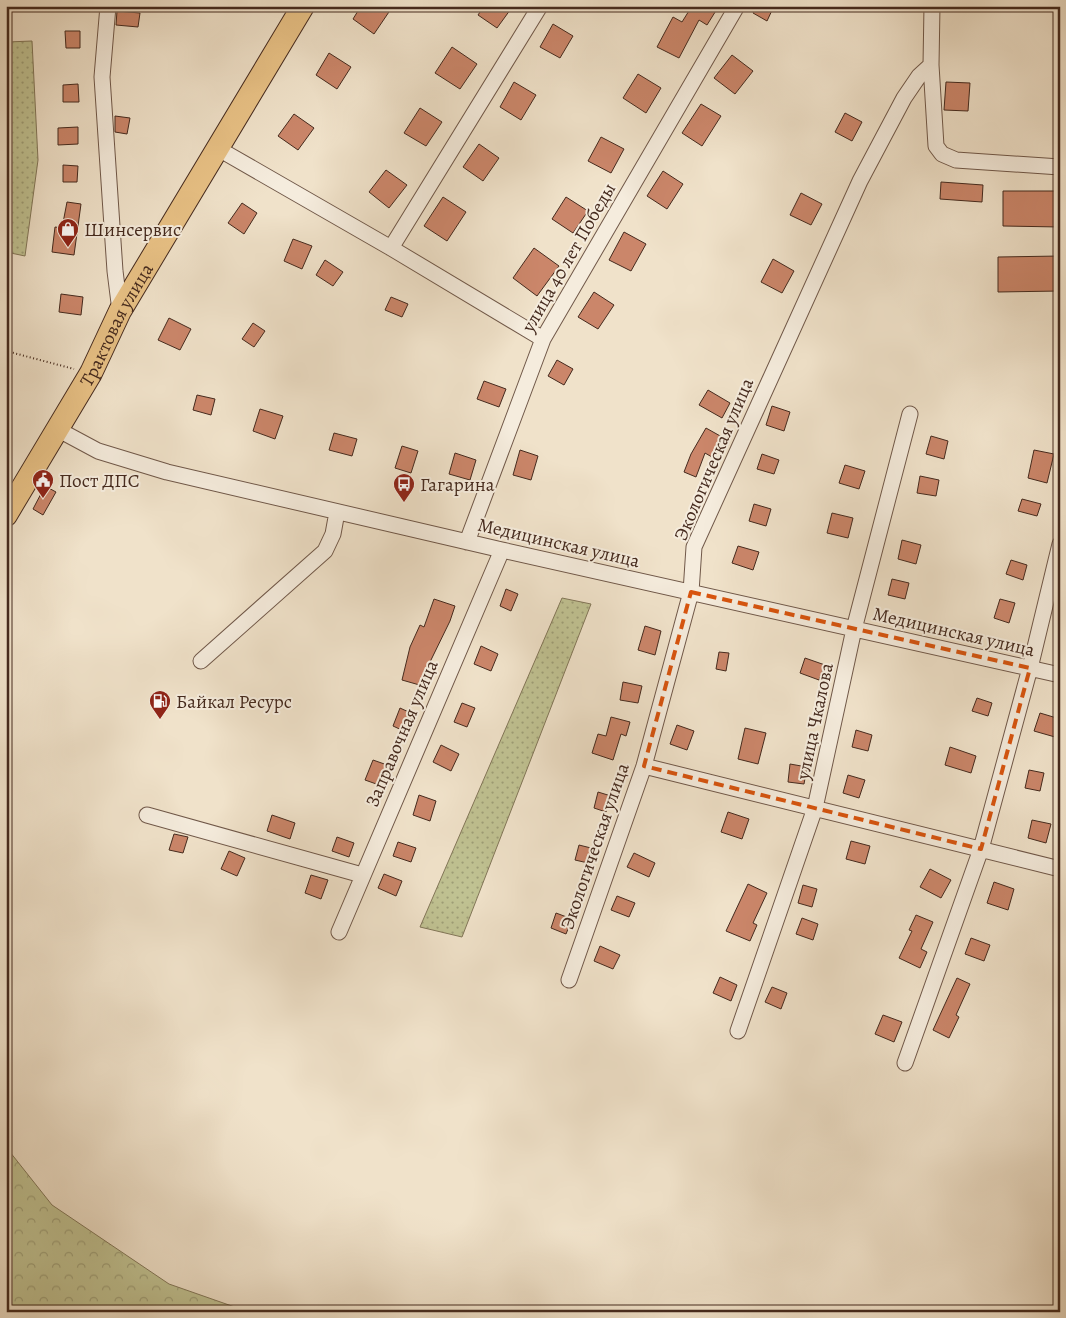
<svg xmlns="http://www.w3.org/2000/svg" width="1066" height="1318" viewBox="0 0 1066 1318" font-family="Alegreya,serif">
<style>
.forest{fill:url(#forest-crowns);stroke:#827658}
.park{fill:url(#park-dots);stroke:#827658}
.building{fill:#cb866a;stroke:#452a1e}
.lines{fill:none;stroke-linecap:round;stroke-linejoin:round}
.minor-casing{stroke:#705849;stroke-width:17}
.highway-casing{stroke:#452a1e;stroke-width:24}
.path{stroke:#452a1e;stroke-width:2;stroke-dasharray:1 2.5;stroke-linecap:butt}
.minor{stroke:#f5ecdd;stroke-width:15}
.highway{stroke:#e8c185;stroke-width:22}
.marked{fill:none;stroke:#d8540e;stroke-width:4;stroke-dasharray:10 6;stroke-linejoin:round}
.labels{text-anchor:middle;stroke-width:4;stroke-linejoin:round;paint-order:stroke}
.poi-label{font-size:19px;fill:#452a1e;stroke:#f5ecdd;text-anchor:start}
.street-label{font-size:19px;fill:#452a1e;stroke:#f5ecdd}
</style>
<defs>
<pattern id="forest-crowns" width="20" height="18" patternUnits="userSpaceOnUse" patternTransform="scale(1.25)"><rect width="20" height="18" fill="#c0c292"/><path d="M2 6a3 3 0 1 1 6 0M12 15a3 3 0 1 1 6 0" fill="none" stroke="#9e9e77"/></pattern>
<pattern id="park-dots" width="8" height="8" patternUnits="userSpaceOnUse" patternTransform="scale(1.25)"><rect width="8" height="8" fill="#c0c292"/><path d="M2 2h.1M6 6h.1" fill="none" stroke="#9e9e77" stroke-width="1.8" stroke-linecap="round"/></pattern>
</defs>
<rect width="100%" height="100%" fill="#f0e2ca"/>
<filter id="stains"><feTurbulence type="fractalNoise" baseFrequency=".004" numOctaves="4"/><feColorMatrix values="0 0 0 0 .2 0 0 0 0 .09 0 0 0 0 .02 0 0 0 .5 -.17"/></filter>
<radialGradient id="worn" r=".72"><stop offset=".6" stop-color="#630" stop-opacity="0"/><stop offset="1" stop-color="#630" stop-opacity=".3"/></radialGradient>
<path class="forest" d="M6,1147l46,58 117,79 80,28h-243z"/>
<path class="park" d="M32,41l6,119 -13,96 -19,-4 1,-210z
M562,598l29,6 -129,333 -42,-10z"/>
<path class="building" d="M361,6h32l-19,28 -21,-15z
M484,6h29l-16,22 -19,-13z
M692,6h21l4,3 -10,16 -8,-5 -20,38 -22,-11 16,-30 9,5z
M757,6h17l-7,15 -14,-8z
M117,11l23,2 -2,14 -22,-2z
M553,24l20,12 -13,22 -20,-11z
M65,31h15v17h-14z
M452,47l25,17 -17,25 -25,-16z
M329,53l22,14 -14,22 -21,-14z
M732,55l21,16 -18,23 -21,-16z
M638,74l23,14 -15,25 -23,-15z
M514,82l22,13 -15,25 -21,-13z
M946,82l24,1 -2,28 -24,-1z
M78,84l1,18h-16v-17z
M701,104l20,12 -19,30 -20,-13z
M420,108l22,14 -16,24 -22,-13z
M845,113l17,9 -10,19 -17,-9z
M294,114l20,14 -16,22 -20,-14z
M115,116l15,2 -3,16 -12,-2z
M78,127v17l-20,1v-17z
M601,137l23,12 -13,24 -23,-12z
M479,144l20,14 -16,23 -20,-14z
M63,165l15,1 -1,16h-14z
M386,170l21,15 -18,23 -20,-16z
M663,171l20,13 -16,25 -20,-13z
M941,182l42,3 -1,17 -42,-3z
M1003,191h57v36l-57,-1z
M801,193l21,11 -11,21 -21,-10z
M443,197l23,15 -19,29 -23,-15z
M566,197l22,14 -15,22 -21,-14z
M67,202l14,2 -7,51 -22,-3 3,-25 7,1z
M242,203l15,10 -13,21 -16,-11z
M624,232l22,12 -15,27 -22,-11z
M293,239l19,7 -10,23 -18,-8z
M534,248l25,18 -22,30 -24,-18z
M1060,256v35l-62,1v-35z
M773,259l21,12 -12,22 -21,-11z
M325,260l18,12 -10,14 -17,-11z
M594,292l20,13 -16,24 -20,-12z
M61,294l22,3 -2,18 -22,-3z
M391,297l17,7 -6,13 -17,-7z
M169,318l22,11 -11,21 -22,-10z
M253,323l12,8 -11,16 -12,-8z
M557,360l16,9 -9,16 -16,-9z
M484,381l22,8 -7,18 -22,-8z
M708,390l22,13 -8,15 -23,-13z
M197,395l18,4 -4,16 -18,-5z
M772,406l18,6 -6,19 -18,-6z
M260,409l23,7 -8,23 -22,-8z
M706,428l16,9 -10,20 -7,-4 -9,24 -12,-5 7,-18z
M334,433l23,6 -5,17 -23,-6z
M931,436l17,5 -4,18 -18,-5z
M402,446l16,5 -7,22 -16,-5z
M520,450l18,6 -7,24 -18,-5z
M1034,450l20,4 -7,29 -19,-5z
M455,453l21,7 -6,20 -21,-6z
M762,454l17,6 -5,14 -17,-5z
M845,465l20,6 -6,18 -20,-6z
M920,476l19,4 -3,16 -19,-3z
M45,486l11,6 -13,23 -10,-6z
M1022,499l19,5 -4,12 -19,-5z
M754,504l17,5 -5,17 -17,-5z
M832,513l21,5 -5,20 -21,-5z
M902,540l19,5 -5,19 -18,-5z
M738,546l21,6 -6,18 -21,-7z
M1011,560l16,5 -4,15 -17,-6z
M892,579l17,4 -4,16 -17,-4z
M506,589l12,5 -7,17 -11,-5z
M434,599l21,7 -5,15 -20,41 -7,24 -21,-6 8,-33 10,-22 4,2z
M1000,599l15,4 -6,20 -15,-5z
M645,626l16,5 -6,24 -17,-5z
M481,646l17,8 -7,17 -17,-7z
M719,652l10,1 -3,18 -10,-2z
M805,658l20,7 -6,15 -19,-7z
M623,682l19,4 -4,17 -18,-3z
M977,698l15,5 -4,13 -16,-5z
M462,703l13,5 -8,19 -13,-5z
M400,708l13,6 -7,18 -13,-6z
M1040,713l20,6 -5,18 -21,-6z
M611,717l19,5 -4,14 -5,-2 -8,26 -21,-7 6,-19 8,2z
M677,725l17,6 -7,19 -17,-6z
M745,728l21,5 -8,31 -20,-5z
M856,730l16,5 -4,16 -16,-4z
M441,745l18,9 -8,17 -18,-9z
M950,747l26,9 -5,17 -26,-8z
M373,760l17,6 -8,20 -17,-6z
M790,764l17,3 -3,17 -16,-2z
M1029,770l15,3 -4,18 -15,-3z
M848,775l17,5 -6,18 -16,-5z
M598,792l13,4 -5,16 -12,-4z
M419,795l17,6 -6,20 -17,-6z
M728,812l21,7 -7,20 -21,-7z
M272,815l23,8 -5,16 -23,-8z
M1032,820l19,4 -5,19 -18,-5z
M174,834l14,3 -5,16 -14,-3z
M337,837l17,6 -5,14 -17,-6z
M851,841l19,5 -5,18 -19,-5z
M398,842l18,6 -5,14 -18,-6z
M579,845l12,3 -3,15 -13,-3z
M229,851l16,7 -8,18 -16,-7z
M634,853l21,10 -6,14 -22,-10z
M930,869l21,11 -10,18 -21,-11z
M384,874l18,7 -6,15 -18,-8z
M311,875l17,5 -7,19 -16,-6z
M994,882l20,7 -6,21 -21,-7z
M748,884l19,9 -14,30 4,2 -7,16 -24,-10z
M803,885l14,4 -5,18 -14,-4z
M617,896l18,7 -6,14 -18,-7z
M556,913l16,6 -6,15 -15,-6z
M916,915l17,7 -12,27 6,3 -7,16 -21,-10 13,-27 -3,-1z
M802,918l16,6 -5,16 -17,-6z
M971,938l19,7 -6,16 -19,-7z
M600,946l20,9 -7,14 -19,-8z
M720,977l17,8 -6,16 -18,-8z
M957,978l13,6 -14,31 3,2 -10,21 -16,-8z
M772,987l15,6 -6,16 -16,-7z
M883,1015l19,7 -8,20 -19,-8z"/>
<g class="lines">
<g class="minor-casing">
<path id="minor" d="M108,6l-6,71 13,194 5,40
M931,65l5,81 6,8 14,6 104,7
M217,148l174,100 152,91
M391,248l149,-242
M57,429l41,22 69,21 335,78 558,125
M467,542l76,-203 194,-333
M201,661l124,-110 8,-17 4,-22
M644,766l416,103
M147,815l215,60
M339,932l163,-382
M569,980l75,-214 47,-174 3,-45 166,-366 44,-83 15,-22 12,-11 1,-59
M738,1031l77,-223 39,-179 56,-215
M905,1063l76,-214 49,-181 30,-124"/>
</g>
<g class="highway-casing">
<g id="highway">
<path id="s1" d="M6,515l85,-142 29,-62 183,-305"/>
</g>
</g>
<path class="path" d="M6,351l68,18"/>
<use href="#minor" class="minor"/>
<use href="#highway" class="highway"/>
</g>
<path class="marked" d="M691,592l339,76 -49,181 -337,-83z"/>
<defs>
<g id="shop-pin" transform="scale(1.125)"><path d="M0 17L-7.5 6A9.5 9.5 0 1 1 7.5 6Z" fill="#8f2418" stroke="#f5ecdd"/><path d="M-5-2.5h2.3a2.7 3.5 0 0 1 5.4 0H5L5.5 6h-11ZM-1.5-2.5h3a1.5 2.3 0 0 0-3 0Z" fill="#fff"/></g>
<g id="civic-pin" transform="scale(1.125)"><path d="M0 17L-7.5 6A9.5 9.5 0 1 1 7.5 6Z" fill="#8f2418" stroke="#f5ecdd"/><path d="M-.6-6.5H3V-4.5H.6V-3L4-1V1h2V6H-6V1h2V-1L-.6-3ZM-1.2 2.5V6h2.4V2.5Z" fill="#fff"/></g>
<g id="bus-pin" transform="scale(1.125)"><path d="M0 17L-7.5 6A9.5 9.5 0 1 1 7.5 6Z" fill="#8f2418" stroke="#f5ecdd"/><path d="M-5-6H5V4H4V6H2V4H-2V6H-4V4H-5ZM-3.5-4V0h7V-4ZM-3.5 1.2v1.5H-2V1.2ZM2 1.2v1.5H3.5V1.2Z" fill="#fff"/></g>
<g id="fuel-pin" transform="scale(1.125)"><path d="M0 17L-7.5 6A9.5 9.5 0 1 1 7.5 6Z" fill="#8f2418" stroke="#f5ecdd"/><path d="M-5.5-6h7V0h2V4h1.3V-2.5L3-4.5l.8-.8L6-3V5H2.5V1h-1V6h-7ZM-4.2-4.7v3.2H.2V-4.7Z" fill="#fff"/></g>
</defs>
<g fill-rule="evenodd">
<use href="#shop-pin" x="68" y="229"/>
<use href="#civic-pin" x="43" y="480"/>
<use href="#bus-pin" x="404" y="484"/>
<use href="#fuel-pin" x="160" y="701"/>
</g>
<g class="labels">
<g class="poi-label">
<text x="84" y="236">Шинсервис</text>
<text x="59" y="487">Пост ДПС</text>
<text x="420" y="491">Гагарина</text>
<text x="176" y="708">Байкал Ресурс</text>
</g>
<g class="street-label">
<text transform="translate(568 257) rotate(-60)" y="7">улица 40 лет Победы</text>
<text dy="7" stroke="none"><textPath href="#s1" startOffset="220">Трактовая улица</textPath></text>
<text transform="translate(713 459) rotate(-67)" y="7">Экологическая улица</text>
<text transform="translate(559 542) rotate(13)" y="7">Медицинская улица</text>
<text transform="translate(954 631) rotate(13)" y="7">Медицинская улица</text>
<text transform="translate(814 721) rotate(-78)" y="7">улица Чкалова</text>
<text transform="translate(401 733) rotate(-67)" y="7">Заправочная улица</text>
<text transform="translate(594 846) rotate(-71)" y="7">Экологическая улица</text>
</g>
</g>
<rect width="1066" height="1318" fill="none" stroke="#f0e2ca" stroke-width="25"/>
<rect x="8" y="8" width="1051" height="1303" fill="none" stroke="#452a1e" stroke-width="2.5"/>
<rect x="12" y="12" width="1041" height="1293" fill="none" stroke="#452a1e"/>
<rect width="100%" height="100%" filter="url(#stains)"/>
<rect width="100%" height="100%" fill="url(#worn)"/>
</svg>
